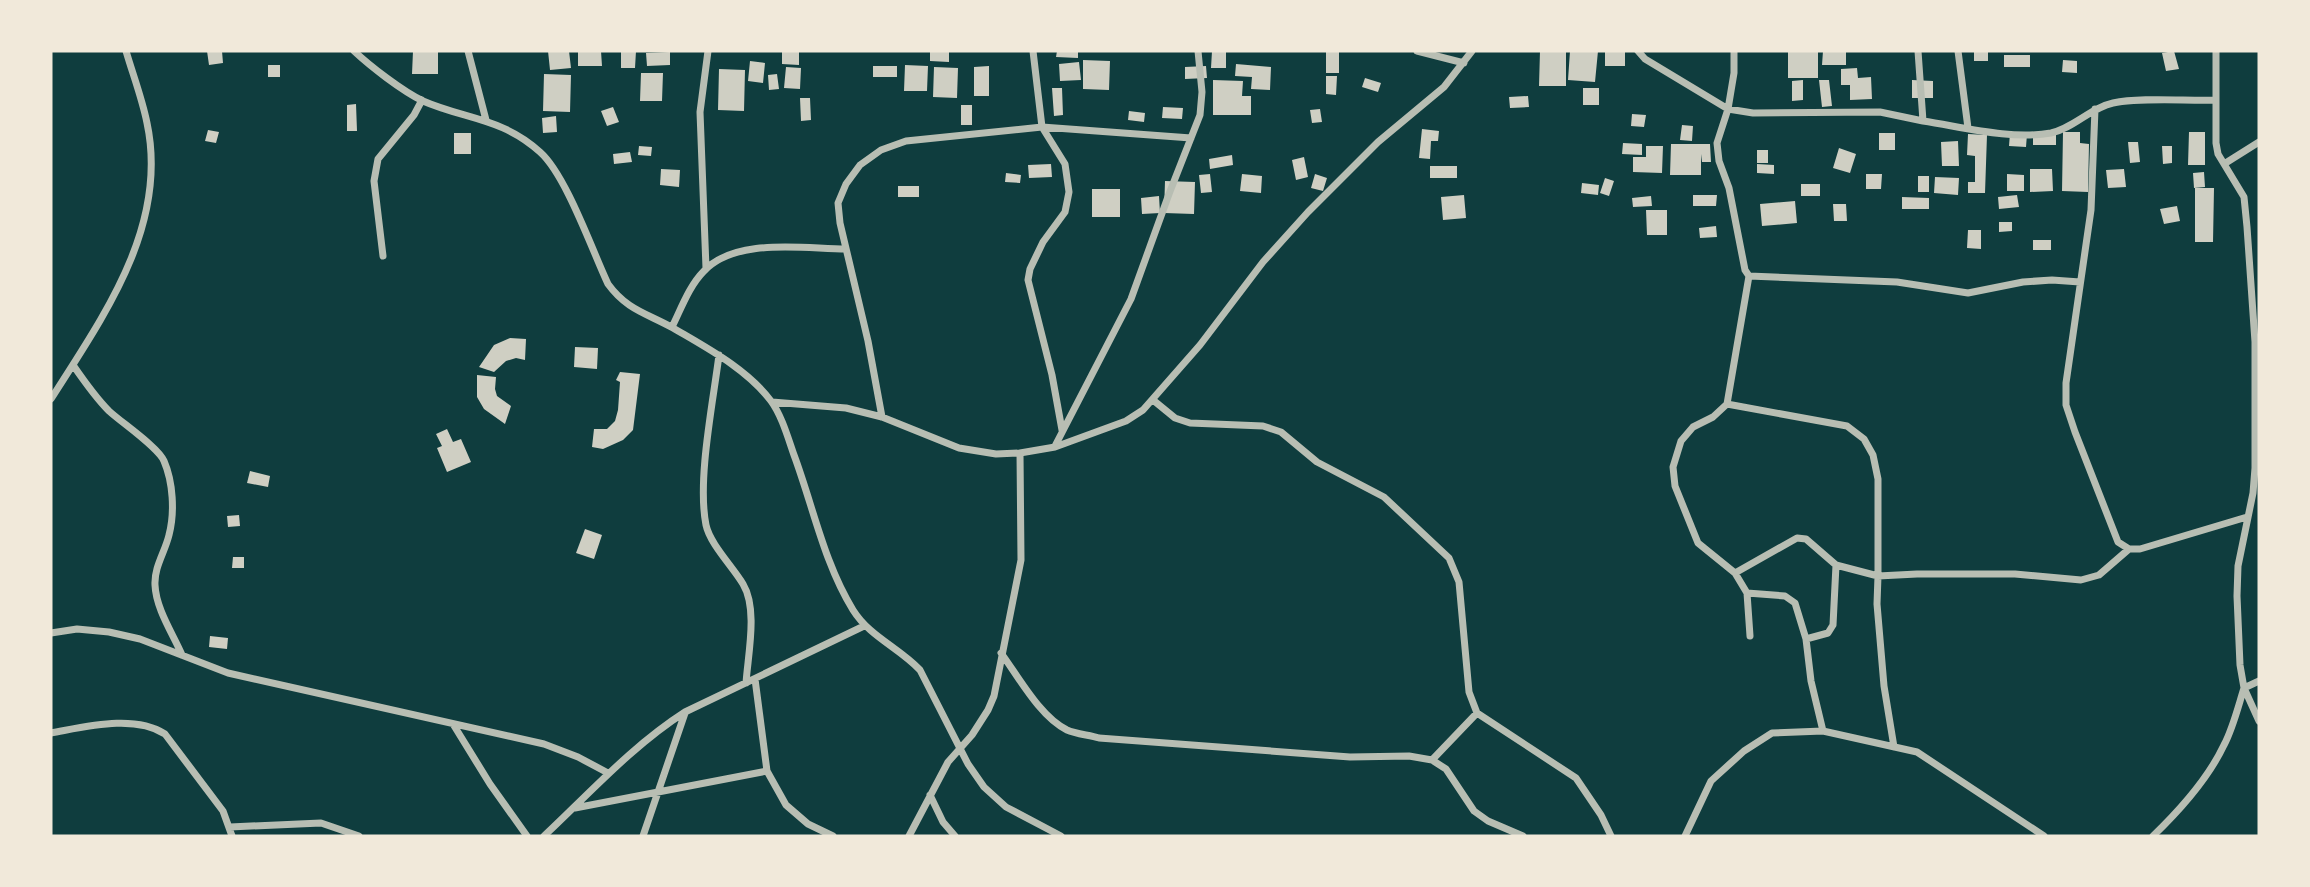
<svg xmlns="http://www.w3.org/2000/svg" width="2310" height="887" viewBox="0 0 2310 887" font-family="'Titillium Web',sans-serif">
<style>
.building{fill:#cfcfc3}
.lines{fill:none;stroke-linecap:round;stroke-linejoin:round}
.minor{stroke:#b8beb3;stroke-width:7}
</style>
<rect width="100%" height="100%" fill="#0f3d3e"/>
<path class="building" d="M207,51h15l1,12 -14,2z
M413,51h25v23h-26z
M548,51h21l2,17 -21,2z
M578,51h23l1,15h-24z
M621,51h15l-1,17h-14z
M782,51h17v14l-17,-1z
M930,51h19v11l-19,-1z
M1057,51h21v7l-22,-1z
M1212,51h14v17h-15z
M1326,51h13v22h-13z
M1540,51h26v35h-27z
M1570,51h28l-3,31 -27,-2z
M1605,51h20v15h-20z
M1788,51h30v27h-30z
M1823,51h23v14h-24z
M1974,51h14v10h-14z
M2174,51l5,18 -13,2 -4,-18z
M670,52v13l-23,1 -1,-13z
M2004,55h26v12h-26z
M1083,60l27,1 -1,29 -26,-1z
M2063,60l14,1v12l-15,-1z
M750,61l15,2 -2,20 -15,-2z
M1079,62l2,18 -21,1 -1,-17z
M1236,64l35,3 -1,23 -19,-1 1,-12 -17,-1z
M268,65h12v12h-12z
M905,65l23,1 -1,25h-23z
M873,66h24v11h-24z
M989,66v30h-15v-29z
M1206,66l1,12 -22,1v-12z
M786,67l15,1 -1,21 -16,-1z
M934,67l24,1 -1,30 -24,-1z
M1857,68l1,10 13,-1 1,22 -22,1v-15h-9v-16z
M719,69l26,1 -1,41 -26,-1z
M641,73h22l-1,28h-22z
M544,74l27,1 -1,37 -27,-1z
M777,74l2,15 -10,1 -1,-15z
M1326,76h11l-1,19 -10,-1z
M1365,78l16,5 -3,9 -16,-5z
M1213,80l30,1 -1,15h9v19h-38z
M1803,80v20l-11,1v-20z
M1819,80h10l3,26 -10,1z
M1912,80l21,1v17h-21z
M1052,88h10l1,27 -9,1z
M1583,88h16v17h-16z
M1528,96l1,11 -19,1 -1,-11z
M800,98h10l1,22 -10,1z
M356,104l1,27h-10v-26z
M961,105h11v20h-11z
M613,107l6,15 -12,4 -6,-15z
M1163,107l20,1 -1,11 -20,-1z
M1320,109l2,13 -10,1 -2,-13z
M1129,111l16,2 -1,9 -16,-2z
M1632,114l14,1 -2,12 -13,-1z
M556,116l1,16 -14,1 -1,-15z
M1682,125l11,1 -1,15 -12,-1z
M1422,129l17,2 -1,10h-7l-1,18 -11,-1z
M208,130l11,2 -3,11 -11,-2z
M2063,132h17v11l9,1 -1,48 -26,-1z
M2189,132h16v33h-17z
M454,133h17v21h-17z
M1879,133h16v17h-16z
M2010,133l17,1 -1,13 -17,-1z
M2033,133h23v12h-23z
M1968,134l19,1 -2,58h-17v-11h7v-26l-8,-1z
M1958,141l1,25h-17l-1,-24z
M2128,142h10l2,20 -10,1z
M1623,143l19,1v11l-20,-1z
M1671,144h39l1,18h-9l-1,-8v21h-31z
M639,146l13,1 -1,9 -13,-1z
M1646,146h17l-1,27 -29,-1v-15h13z
M2162,146h10v17l-9,1z
M1839,148l17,6 -6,19 -17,-5z
M1757,150h11v13h-11z
M630,152l2,10 -18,2 -1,-10z
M1232,155l1,10 -23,4 -1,-10z
M1304,157l4,20 -12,3 -4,-20z
M1051,164l1,13 -23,1 -1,-13z
M1757,164l17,1v9l-17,-1z
M1430,166h27v12h-27z
M661,169l19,1 -1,17 -19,-2z
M2030,169h22l1,22 -23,1z
M2124,169l2,18 -18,1 -2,-18z
M2204,172l1,15 -11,1 -1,-15z
M1006,173l15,2 -1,8 -15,-1z
M1210,174l2,18 -11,1 -2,-18z
M1242,174l20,2 -1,17 -21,-2z
M1315,174l12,4 -4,13 -12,-3z
M1866,174h16l-1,15h-15z
M2007,174l17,1v16h-17z
M1918,176h11v16h-11z
M1935,177l24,1 -1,17 -24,-2z
M1605,178l9,3 -5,15 -9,-3z
M1165,181l30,1 -1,32 -30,-1z
M1582,183l17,2 -1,10 -17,-2z
M1801,184h19v12h-19z
M898,186h21v11h-21z
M2195,188h19l-1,54h-18z
M1092,189h28v28h-28z
M1464,195l2,23 -23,2 -2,-23z
M1693,195h24l-1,11h-23z
M2017,195l2,12 -20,2 -1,-12z
M1159,196l1,17 -18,1 -1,-16z
M1651,196l1,10 -19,1 -1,-9z
M1902,197l27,1v11h-27z
M1795,201l2,22 -35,3 -2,-22z
M1833,204h13l1,17h-13z
M2177,206l3,15 -16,3 -4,-15z
M1646,210h21v25h-20z
M1999,222h13v9l-13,1z
M1716,226l1,11 -17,1 -1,-10z
M1968,230h13v19l-14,-1z
M2033,240h18v10h-18z
M510,338l16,1 -1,21 -9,-2 -10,3 -12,11 -15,-5 15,-22z
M575,347l23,1 -1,21 -23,-2z
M620,372l20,2 -7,56 -10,10 -20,9 -11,-2 2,-18h13l8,-8 3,-11 2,-28 -4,-2z
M477,375l19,2 -1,12 2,7 14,10 -6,18 -21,-15 -7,-12z
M447,429l6,13 8,-3 10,23 -24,10 -10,-24 5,-2 -6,-12z
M250,471l20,5 -2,11 -21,-4z
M239,515l1,11 -12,1 -1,-11z
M585,529l17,6 -8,24 -18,-6z
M233,557h11v11h-12z
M210,636l18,2 -1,11 -18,-2z"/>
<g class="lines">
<path class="minor" d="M354,51c16,15 48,40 69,50 41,18 80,17 117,51 26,23 52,98 68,132 19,26 38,29 65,44 34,20 74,41 98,73 11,15 17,37 23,54 19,51 30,108 59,155 17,27 45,37 67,60l48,94 16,23 22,20 55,29
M468,51l18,69
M1033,51l9,76 23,37 4,28 -4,20 -22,30 -13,27 -2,11 24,95 10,55
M1417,51l47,12
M1638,51l7,8 83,50 25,4 127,-1 43,9
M1734,51v22l-6,36 -11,34 2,18 10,27 16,82 4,6 148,6 71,11 55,-11 29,-2 28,2
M1918,51l5,70c40,6 87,19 128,12 23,-5 39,-25 62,-30 27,-6 74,-2 102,-3
M1958,51l10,77
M2216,51v92l2,11 26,43 3,30 8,115v126l-2,25 -15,73 -1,30 3,69 4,23 15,33
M2095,109l-4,101 -25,173v22l9,27 43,110 11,7h11l107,-32
M2224,164l35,-22
M383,256l-9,-75 4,-22 36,-44 8,-15
M706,268l-6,-156 8,-61
M1749,276l-22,128 -14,13 -20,10 -12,14 -8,26 2,19 23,57 37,30 12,20 3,43
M672,327c9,-18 17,-41 32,-56 32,-34 100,-22 142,-22
M719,355c-6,48 -22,125 -13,170 4,19 27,42 37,59 15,25 5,70 3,99
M73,365c11,16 22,32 36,46 13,12 49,36 55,50 9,21 11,51 5,74 -4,17 -15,32 -14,50 1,24 18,49 27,70
M51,399c52,-82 118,-173 96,-276 -5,-25 -14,-48 -21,-72
M1153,400l22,18 15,5 73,3 18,6 36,30 67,35 65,61 10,24 10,110 8,21 99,65 25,37 10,21
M772,402l74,6 36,9 77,31 37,6 24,-1
M1727,404l120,22 17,13 9,16 5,24v97l39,-2h98l66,6 18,-5 30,-26
M882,417l-14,-76 -28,-118 -2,-20 8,-19 14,-19 21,-15 25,-9 136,-14 149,11
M1055,446l76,-147 38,-105 31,-79 2,-23 -4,-41
M1735,573l62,-35 9,1 30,26 42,11 -1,28 7,82 10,61
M1747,593l38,3 10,7 11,36 5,42 12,50
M51,633l26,-4 32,3 31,7 88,34 316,71 34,13 30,16
M1806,639l22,-6 5,-8 3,-60
M1001,653c17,23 39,64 66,77 9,4 22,5 32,8l251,19 59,-1 23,4 14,9 28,42 14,10 35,15
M755,679l12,92 19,34 22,19 25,12
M453,724l37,60 37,52
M51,733c34,-6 83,-19 114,1l58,77 9,25
M1432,760l45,-47
M930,795l13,27 12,14
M575,808l192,-37
M230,827l91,-4 38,13
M544,836c46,-43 88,-90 141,-124l179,-86
M643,836l42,-123
M909,836l39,-74 24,-27 16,-25 6,-14 27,-136 -1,-107 35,-6 71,-26 17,-11 57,-65 63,-83 45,-50 70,-70 66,-55 28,-36
M1685,836l26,-55 33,-30 28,-18 51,-2 94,21 127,84
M2153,836c27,-26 55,-57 71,-91 9,-17 14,-38 20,-57l15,-7"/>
</g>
<rect width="2310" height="887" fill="none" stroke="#f1e9da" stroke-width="105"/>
</svg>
